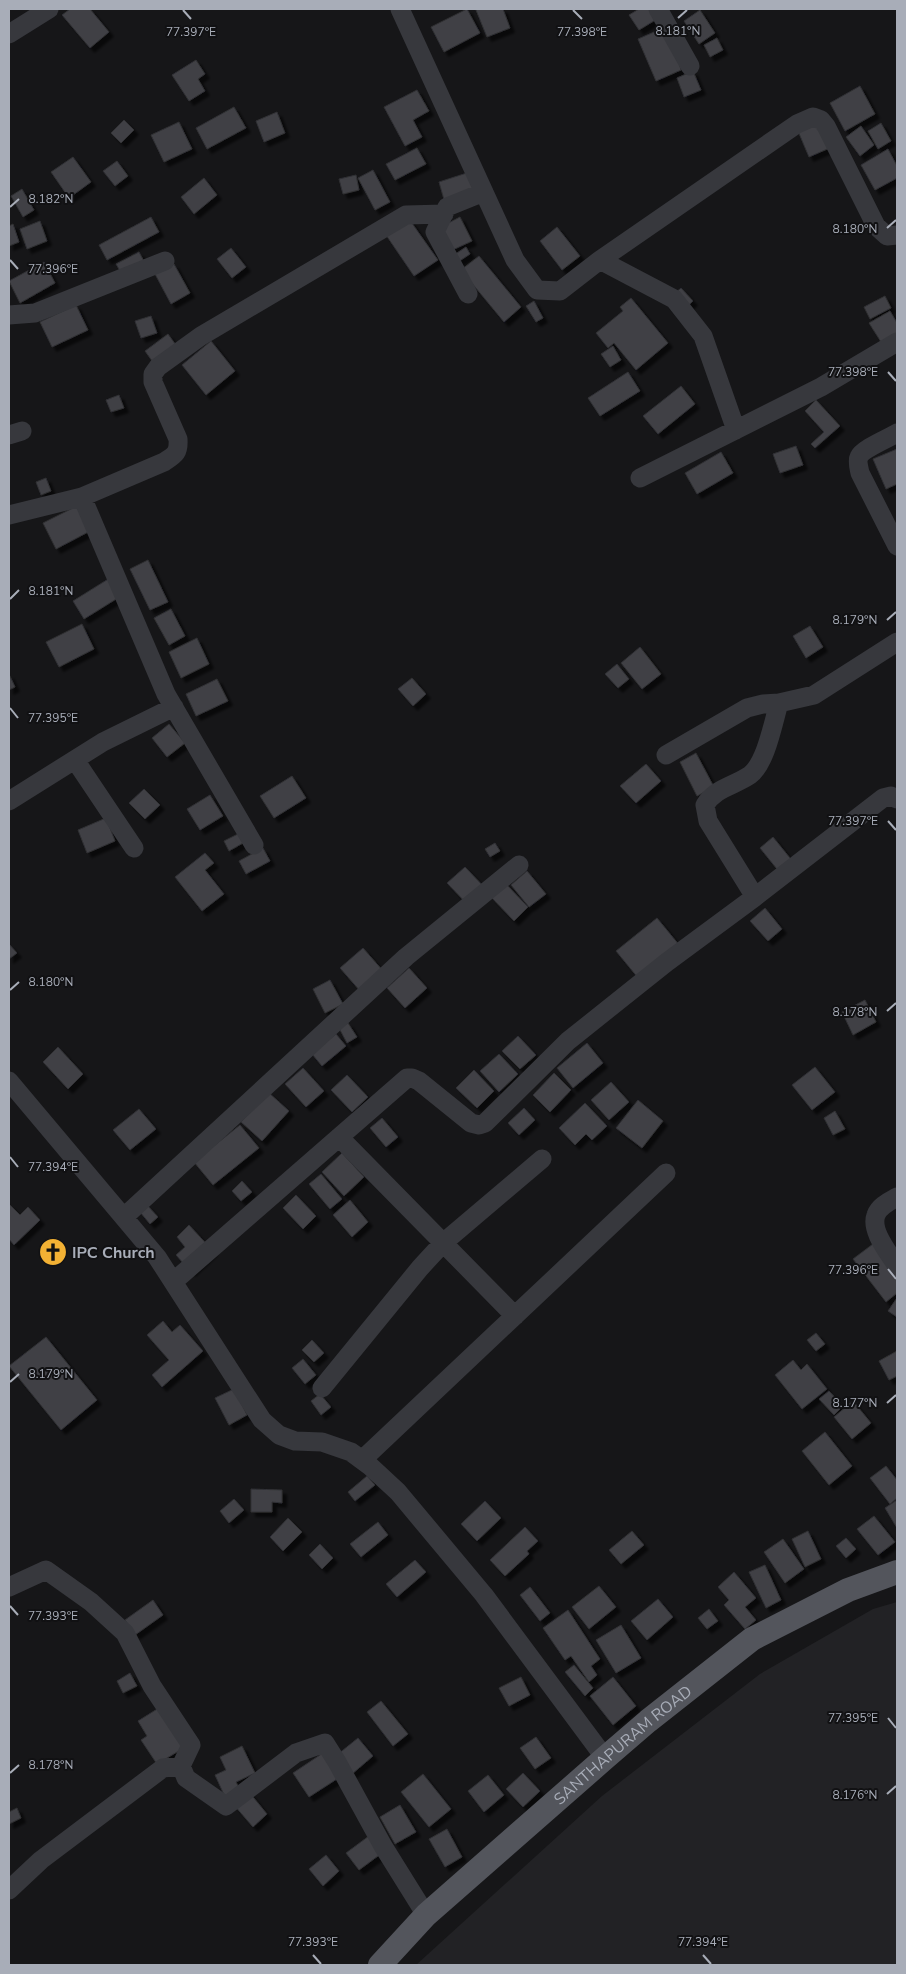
<svg xmlns="http://www.w3.org/2000/svg" width="906" height="1974" viewBox="0 0 906 1974" font-family="'Nunito Sans',sans-serif">
<style>
.built{fill:#222225}
.building{fill:#404145;stroke:#303034;filter:url(#shadow)}
.lines{fill:none;stroke-linecap:round;stroke-linejoin:round}
.minor{stroke:#37383d;stroke-width:19}
.major{stroke:#53555c;stroke-width:24}
.ticks{fill:none;stroke:#a8adb8;stroke-width:2}
.labels{text-anchor:middle;stroke-width:4;stroke-linejoin:round;paint-order:stroke}
.poi-label{font-size:16px;font-weight:bold;fill:#a8adb8;stroke:#111113;text-anchor:start}
.street-label{font-size:16px;fill:#a8adb8;stroke:#111113}
.ticks-label{font-size:12px;text-anchor:middle;fill:#a8adb8;stroke:#111113;stroke-width:4;stroke-linejoin:round;paint-order:stroke}
</style>
<defs>
<filter id="shadow"><feDropShadow dx="4.5" dy="4.5" stdDeviation="1" flood-color="#0009"/></filter>
</defs>
<rect width="100%" height="100%" fill="#161618"/>
<path class="built" d="M897,1602v363h-481l186,-169 158,-122 113,-65z"/>
<path class="building" d="M70,9h20l19,23 -19,16 -28,-33z
M467,9l13,24 -36,19 -13,-25z
M479,9h24l7,19 -23,9 -11,-27z
M639,9h11l7,10 -18,11 -10,-15z
M700,10l15,23 -16,11 -15,-23z
M668,26l13,44 -25,11 -18,-42z
M717,38l6,12 -13,7 -6,-12z
M196,60l9,14 -7,5 7,12 -16,10 -17,-26z
M693,71l8,19 -17,7 -7,-19z
M860,86l15,28 -30,17 -15,-28z
M417,90l12,21 -16,9 9,17 -17,9 -21,-39z
M234,107l12,21 -39,21 -11,-21z
M277,112l8,21 -21,9 -8,-21z
M124,120l10,10 -13,13 -10,-10z
M823,120l11,26 -25,11 -11,-26z
M179,122l13,27 -28,13 -13,-27z
M881,123l10,18 -13,8 -10,-18z
M861,126l13,19 -14,11 -14,-19z
M417,148l9,16 -31,16 -9,-16z
M888,149l9,17v12l-22,12 -14,-25z
M73,157l18,25 -22,16 -18,-26z
M117,161l11,15 -13,10 -12,-15z
M373,170l17,32 -15,8 -17,-32z
M470,172l7,20 -32,11 -6,-21z
M356,175l3,15 -16,4 -4,-15z
M204,178l13,17 -23,19 -13,-17z
M22,189l12,21 -11,7 -12,-21z
M151,217l8,15 -52,28 -8,-15z
M460,217l12,24 -24,11 -11,-23z
M409,219l29,41 -24,16 -28,-41z
M40,221l7,20 -20,8 -7,-20z
M13,224l6,18 -10,4v-20z
M557,227l23,29 -18,14 -22,-29z
M466,247l4,7 -12,8 -4,-7z
M231,248l15,19 -14,11 -15,-19z
M139,252l7,13 -23,11 -7,-12z
M479,256l42,51 -17,15 -43,-52z
M44,262l11,21 -35,20 -11,-22z
M174,264l16,29 -19,11 -16,-30z
M681,288l12,13 -16,15 -12,-14z
M885,296l6,12 -21,11 -6,-12z
M631,298l37,45 -32,27 -22,-27 -6,5 -12,-15 27,-22 -3,-4z
M534,301l9,17 -7,4 -10,-16z
M76,305l12,25 -36,17 -12,-25z
M890,311l7,12v13l-14,9 -14,-22z
M151,316l6,17 -16,5 -6,-17z
M168,334l10,14 -23,17 -10,-14z
M211,341l24,30 -29,24 -24,-30z
M613,346l8,14 -11,7 -9,-13z
M628,372l12,19 -40,25 -12,-18z
M681,386l14,18 -37,30 -15,-18z
M119,395l5,13 -13,4 -5,-12z
M816,400l24,26 -25,22 -4,-4 13,-12 -19,-21z
M796,446l7,19 -23,8 -7,-19z
M897,449v35l-11,5 -13,-30z
M721,452l12,21 -36,21 -12,-21z
M46,478l5,13 -10,4 -5,-13z
M79,505l13,25 -36,19 -13,-26z
M148,560l20,42 -18,8 -20,-41z
M110,578l11,18 -37,23 -11,-18z
M171,609l14,27 -16,9 -15,-27z
M82,624l12,25 -35,18 -13,-25z
M810,626l13,21 -17,11 -13,-22z
M197,638l12,26 -28,14 -12,-26z
M640,647l21,27 -19,15 -21,-26z
M617,664l12,15 -11,9 -13,-14z
M9,674l6,13 -6,3z
M412,678l14,16 -13,12 -15,-17z
M217,679l11,22 -32,15 -10,-22z
M169,724l16,19 -18,14 -15,-19z
M696,753l18,34 -17,9 -17,-34z
M646,764l15,17 -25,22 -16,-17z
M292,776l14,22 -32,20 -14,-22z
M144,789l16,16 -15,14 -16,-16z
M210,795l13,21 -23,14 -13,-21z
M106,818l9,23 -28,12 -9,-23z
M238,834l5,9 -14,8 -5,-10z
M773,837l21,26 -13,11 -21,-26z
M495,843l5,8 -10,6 -5,-8z
M263,848l7,13 -24,13 -7,-13z
M205,853l9,10 -9,7 19,24 -22,17 -27,-34z
M465,867l22,23 -18,16 -22,-23z
M527,871l19,23 -17,13 -18,-22z
M506,884l22,23 -14,14 -23,-24z
M765,908l17,21 -14,12 -18,-20z
M657,918l23,28 -41,33 -23,-28z
M9,944l8,9 -8,6z
M363,948l21,24 -23,20 -21,-24z
M409,968l18,20 -22,20 -18,-20z
M330,980l13,24 -18,9 -12,-24z
M865,1000l11,22 -23,13 -11,-23z
M348,1023l9,14 -10,6 -8,-15z
M336,1034l10,12 -24,20 -10,-12z
M518,1036l18,19 -16,14 -18,-18z
M587,1043l16,20 -30,25 -16,-20z
M58,1047l25,27 -15,15 -25,-27z
M499,1054l19,20 -19,18 -19,-21z
M815,1067l20,25 -23,18 -20,-25z
M303,1068l21,23 -18,16 -21,-23z
M474,1070l20,21 -17,17 -21,-20z
M554,1073l17,17 -21,22 -17,-17z
M347,1075l21,22 -16,15 -21,-22z
M611,1082l18,20 -20,18 -18,-20z
M268,1092l21,19 -27,30 -21,-19z
M638,1100l25,21 -21,27 -26,-20z
M585,1103l22,23 -15,14 -6,-6 -11,11 -16,-17z
M524,1108l11,12 -16,15 -11,-12z
M139,1109l17,20 -26,21 -17,-20z
M835,1111l10,18 -12,6 -9,-17z
M382,1118l16,19 -12,10 -16,-19z
M240,1125l19,23 -46,37 -19,-23z
M342,1153l22,24 -20,19 -22,-24z
M321,1174l21,25 -12,10 -21,-25z
M242,1181l10,11 -11,9 -9,-10z
M296,1195l20,21 -13,13 -20,-21z
M350,1200l18,22 -16,15 -19,-22z
M9,1204l11,11 8,-8 12,13 -26,25 -5,-6z
M147,1205l11,12 -8,7 -10,-12z
M189,1225l24,26 -22,21 -15,-17 9,-8 -8,-10z
M873,1244l24,32v17l-11,9 -33,-43z
M897,1298v19l-9,-6z
M163,1321l9,11 8,-7 23,26 -41,36 -10,-12 17,-15 -22,-25z
M816,1333l9,11 -9,7 -9,-11z
M46,1337l51,63 -36,30 -52,-64z
M312,1340l12,13 -10,9 -12,-12z
M897,1351v25l-8,4 -10,-19z
M303,1359l13,16 -11,9 -13,-16z
M793,1360l8,10 6,-6 20,25 -25,20 -27,-34z
M234,1389l13,26 -18,10 -14,-27z
M829,1391l14,15 -9,9 -15,-16z
M320,1394l11,13 -10,8 -10,-14z
M853,1401l18,22 -19,16 -18,-22z
M825,1432l27,34 -23,19 -27,-34z
M886,1466l11,14v18l-7,6 -20,-26z
M367,1476l8,9 -20,16 -7,-9z
M251,1489l31,1v13l-10,-1v10h-21z
M234,1499l10,11 -15,13 -9,-12z
M897,1500v28l-12,-20z
M485,1501l16,17 -24,23 -16,-17z
M874,1516l21,26 -17,13 -21,-26z
M288,1518l14,14 -19,19 -13,-14z
M378,1522l10,13 -27,22 -11,-13z
M525,1527l13,14 -11,10 2,3 -24,22 -15,-16z
M632,1531l12,14 -23,19 -12,-14z
M808,1531l13,28 -16,8 -13,-28z
M846,1538l10,11 -10,9 -10,-12z
M783,1539l21,30 -19,14 -21,-31z
M320,1544l13,14 -11,11 -13,-14z
M415,1560l11,12 -29,25 -11,-13z
M765,1565l16,35 -15,8 -17,-36z
M734,1572l22,26 -11,9 11,13 -11,9 -21,-24 5,-5 -11,-13z
M599,1586l17,21 -27,22 -17,-22z
M530,1587l20,26 -10,8 -20,-26z
M658,1599l15,18 -26,23 -16,-19z
M153,1600l10,15 -28,20 -10,-15z
M709,1609l9,12 -11,8 -9,-11z
M568,1610l32,49 -9,7 6,9 -8,7 -18,-26 -6,4 -22,-32z
M621,1625l20,33 -25,15 -20,-33z
M574,1665l19,23 -8,8 -20,-24z
M130,1673l7,13 -14,7 -6,-12z
M521,1677l9,18 -21,11 -10,-18z
M613,1677l23,29 -23,19 -23,-29z
M381,1701l27,33 -15,12 -26,-34z
M162,1706l25,40 -30,18 -16,-24 6,-4 -9,-15z
M536,1737l15,21 -16,11 -15,-21z
M358,1738l15,18 -21,18 -15,-19z
M242,1746l13,27 -19,9 5,10 -15,7 -11,-24 11,-5 -6,-13z
M323,1753l17,24 -31,20 -16,-24z
M523,1773l17,18 -17,16 -17,-18z
M423,1774l28,35 -22,18 -28,-35z
M488,1775l16,20 -20,17 -16,-21z
M249,1792l18,22 -14,13 -19,-22z
M400,1805l16,27 -21,12 -15,-27z
M17,1808l4,10 -12,6v-12z
M447,1829l15,28 -17,10 -16,-28z
M369,1836l13,17 -23,17 -13,-17z
M326,1855l13,16 -16,15 -14,-17z"/>
<g class="lines">
<path class="minor" d="M400,9l115,251 22,30 23,1 40,-31 197,-136 16,-7 8,3 5,6 50,100 11,10 10,-1
M658,9l32,57
M9,34l40,-25
M600,260l74,39 29,37 33,94
M468,294l-33,-62 12,-25 37,-15
M9,315l26,-2 130,-52
M897,433c-8,5 -35,16 -38,24 -2,4 0,11 1,16l37,73
M9,435l13,-4
M640,478l181,-91 76,-45
M82,497l84,197 88,151
M9,515l73,-18 82,-35c11,-7 15,-9 14,-23l-25,-57v-8l5,-7 43,-31 205,-121 38,-1
M666,755l81,-47 16,-4 16,-1 35,-8 83,-53
M75,760l59,88
M9,801l94,-59 71,-35
M755,897l-47,-76 -3,-16c10,-17 29,-19 45,-30 16,-12 23,-52 29,-72
M9,1081l148,176 105,163 17,15 16,6 27,1 29,10 19,14 28,26 86,103 121,163
M339,1137l176,179
M897,1197c-7,4 -18,9 -21,18 -6,16 13,38 21,51
M124,1217l282,-260 113,-92
M173,1282l234,-204h5l7,3 52,42 8,2 6,-2 83,-82 99,-79 88,-65 128,-99 8,-2 6,3
M322,1388l98,-120 23,-25 99,-84
M362,1460l304,-287
M9,1587l37,-17 45,32 34,31 27,53 39,59 -10,21 5,12 40,28 70,-53 29,-10 12,19 46,84 43,69
M9,1890l32,-30 122,-92 18,-2"/>
<path class="major" id="s1" d="M380,1965l46,-50 179,-157 43,-37 104,-82 96,-49 49,-18"/>
</g>
<path class="ticks" d="M183,10l8,9M573,10l9,9M678,18l9,-8M10,207l9,-8M887,228l9,-8M10,260l8,9M888,372l8,9M10,599l9,-9M887,620l9,-8M10,708l8,10M888,821l8,9M10,990l9,-8M887,1011l9,-8M10,1157l8,10M888,1269l8,10M10,1382l9,-8M887,1403l9,-8M10,1606l8,9M888,1718l8,10M10,1773l9,-8M887,1794l9,-8M313,1955l8,9M703,1955l8,9"/>
<defs>
<g id="church-disc" transform="scale(1.4375)"><circle r="9.5" fill="#f2b134" stroke="#111113"/><path d="M-1.2-6h2.4v3.5h3.3v2.4h-3.3V6h-2.4V-.1h-3.3v-2.4h3.3Z" fill="#111"/></g>
</defs>
<g fill-rule="evenodd">
<use href="#church-disc" x="53" y="1252"/>
</g>
<g class="labels">
<g class="poi-label">
<text x="72" y="1258">IPC Church</text>
</g>
<g class="street-label">
<text dy="6" stroke="none"><textPath href="#s1" startOffset="328">SANTHAPURAM ROAD</textPath></text>
</g>
</g>
<g class="ticks-label">
<text x="678" y="35">8.181°N</text>
<text x="191" y="36">77.397°E</text>
<text x="582" y="36">77.398°E</text>
<text x="51" y="203">8.182°N</text>
<text x="855" y="233">8.180°N</text>
<text x="53" y="273">77.396°E</text>
<text x="853" y="376">77.398°E</text>
<text x="51" y="595">8.181°N</text>
<text x="855" y="624">8.179°N</text>
<text x="53" y="722">77.395°E</text>
<text x="853" y="825">77.397°E</text>
<text x="51" y="986">8.180°N</text>
<text x="855" y="1016">8.178°N</text>
<text x="53" y="1171">77.394°E</text>
<text x="853" y="1274">77.396°E</text>
<text x="51" y="1378">8.179°N</text>
<text x="855" y="1407">8.177°N</text>
<text x="53" y="1620">77.393°E</text>
<text x="853" y="1722">77.395°E</text>
<text x="51" y="1769">8.178°N</text>
<text x="855" y="1799">8.176°N</text>
<text x="313" y="1946">77.393°E</text>
<text x="703" y="1946">77.394°E</text>
</g>
<rect width="906" height="1974" fill="none" stroke="#a8adb8" stroke-width="20"/>
</svg>
